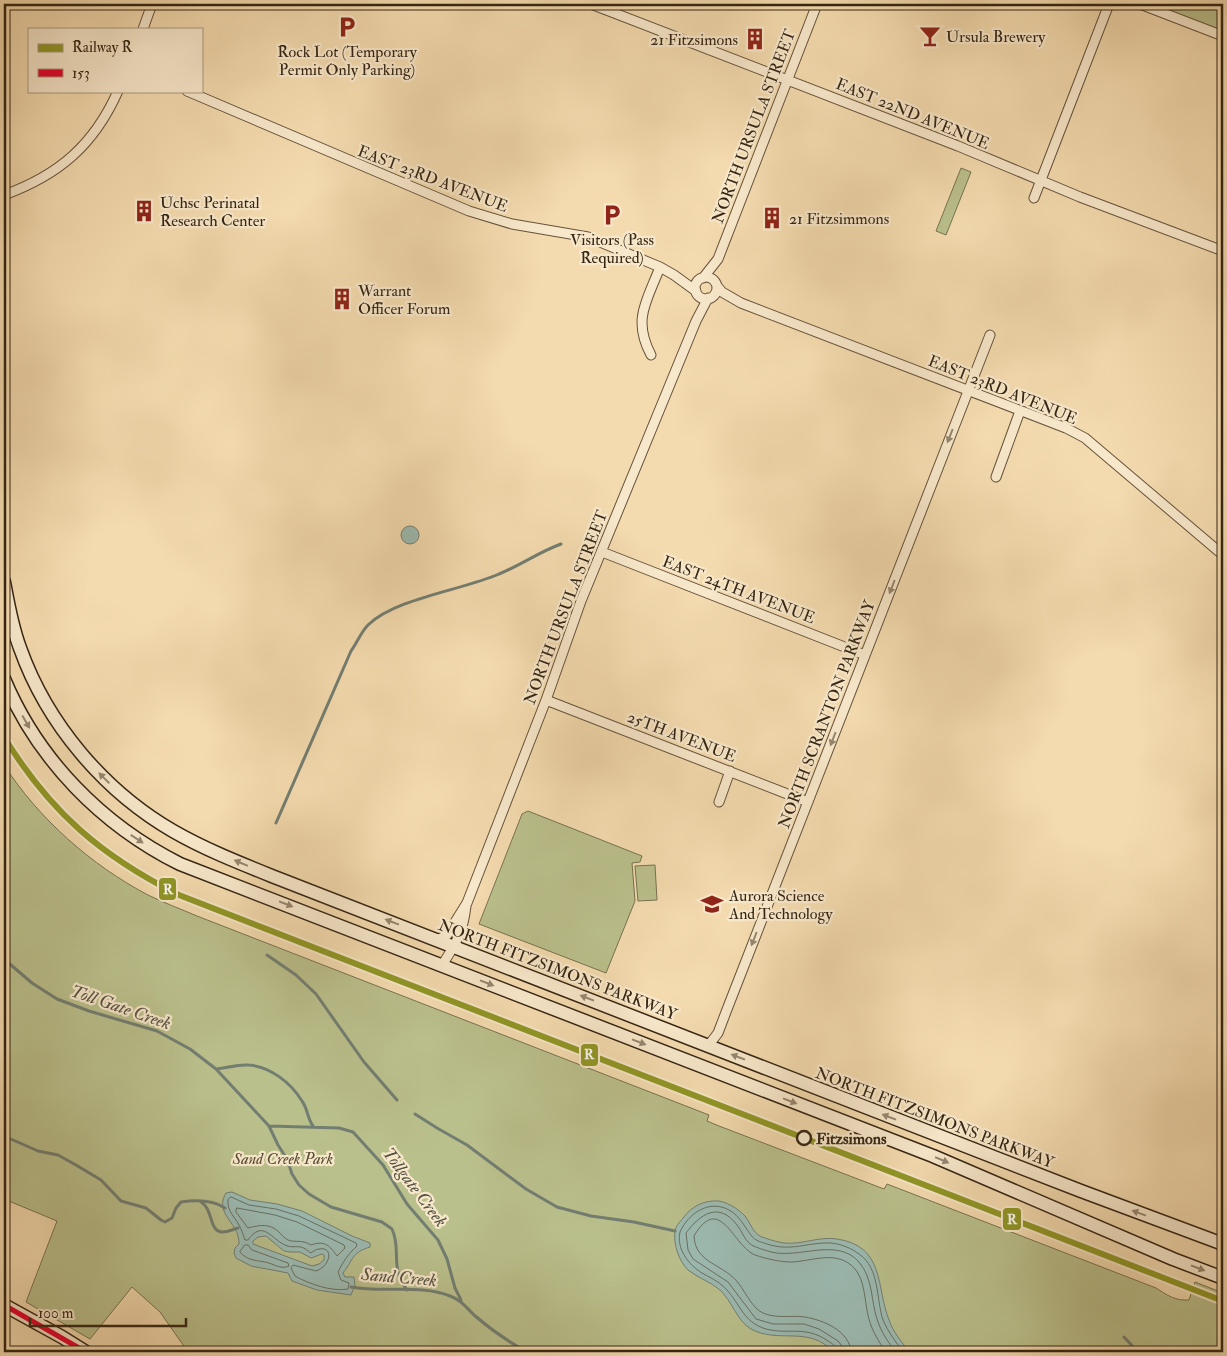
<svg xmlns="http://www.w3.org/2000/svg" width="1227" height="1356" viewBox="0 0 1227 1356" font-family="'IM FELL Double Pica',serif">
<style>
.green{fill:#bac08c;stroke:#787250}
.water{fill:#9cbab1;stroke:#737e72;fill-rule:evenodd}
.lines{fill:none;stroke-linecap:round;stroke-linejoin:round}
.shore{stroke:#687062;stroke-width:1}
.stream{stroke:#737e72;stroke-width:3}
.street-casing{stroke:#65523a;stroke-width:11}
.secondary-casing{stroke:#352513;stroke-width:15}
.street{stroke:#f8e8cb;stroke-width:9}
.secondary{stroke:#f8e8cb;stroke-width:12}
.bus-1-casing{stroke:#f8e8cb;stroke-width:9}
.bus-1{stroke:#e4002b;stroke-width:5}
.rail-1-casing{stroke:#f8e8cb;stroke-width:10}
.rail-1{stroke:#909625;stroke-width:6}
.oneway{fill:#96866f}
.stop-dot{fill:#f8e8cb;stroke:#352513;stroke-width:2.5}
.labels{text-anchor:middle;stroke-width:4.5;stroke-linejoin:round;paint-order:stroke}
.poi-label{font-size:16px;fill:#352513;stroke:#f8e8cb;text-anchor:start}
.street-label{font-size:16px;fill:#352513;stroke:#f8e8cb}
.stop-label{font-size:16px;font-weight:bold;fill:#352513;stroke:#f8e8cb;text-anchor:start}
.park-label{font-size:16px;font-style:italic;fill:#564c31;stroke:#f8e8cb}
.water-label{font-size:18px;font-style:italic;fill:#545242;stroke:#f8e8cb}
.line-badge{stroke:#f8e8cb;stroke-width:2}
.badge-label{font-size:14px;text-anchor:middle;font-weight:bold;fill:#fff}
</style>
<rect width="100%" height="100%" fill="#f4dbaf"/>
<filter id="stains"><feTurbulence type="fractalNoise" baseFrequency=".004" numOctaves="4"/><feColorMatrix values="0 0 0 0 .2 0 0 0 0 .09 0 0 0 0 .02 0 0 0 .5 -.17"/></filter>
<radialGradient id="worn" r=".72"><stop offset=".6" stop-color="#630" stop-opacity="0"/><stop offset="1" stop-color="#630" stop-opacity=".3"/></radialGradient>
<path class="green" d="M1140,4h83v32z
M961,168l10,4 -25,63 -10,-4z
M4,765c35,54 87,100 144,130 16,8 33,14 49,21l512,199 -2,6 12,5 165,63 3,-5 269,104c11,7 19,13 33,12l6,-18 28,11v59h-1035l-28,-40 -28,-25 -42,52 -64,-37 31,-81 -53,-22z
M528,811l114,45 -2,6 -8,1 3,38 -29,72 -127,-49 43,-110z
M655,865l2,35 -19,1 -3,-35z"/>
<path class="water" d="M401 535a9 9 0 1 1 18 0a9 9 0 1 1-18 0Z
M232,1192l18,8 27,4 25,7 50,25 18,7v4c-19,6 -16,12 -27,26l2,4h9l1,8 -4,10 -34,-5 -25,-9 -4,-8 -37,-7 -15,-8 -2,-5 1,-5 4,-4c0,-5 -1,-10 -4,-15 -7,-12 -18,-21 -9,-36zM266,1236l18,15 6,1h10l11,6 11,-4 2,1v5l-5,4 -7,2 -59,-22v-3l5,-4z
M719,1201c10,2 19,8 26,15 7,9 8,19 20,22 6,2 12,4 19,5 18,2 35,-7 53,-4 48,7 39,48 52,81 4,12 13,22 20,32h-76c-23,-27 -55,-8 -82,-23 -14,-8 -19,-28 -31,-39 -9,-8 -22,-12 -32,-20 -9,-9 -15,-26 -13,-39 0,-4 5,-9 8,-13 9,-12 21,-18 36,-17z"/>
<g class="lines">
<path class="shore" d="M231,1197l18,8 27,4 23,7 57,27 1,3c-9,8 -14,16 -19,26l3,8 8,3 -1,6c-16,3 -39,-5 -53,-13l-4,-8 2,-3 23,6c15,-5 18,-25 3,-22 -3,0 -5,2 -8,4 -3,-2 -6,-5 -10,-6 -6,-1 -10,1 -16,-2 -14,-6 -22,-26 -37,-5h-3c-2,-5 -3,-10 -6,-15 -5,-9 -12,-14 -11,-25z
M237,1208l38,7 22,7 47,23 1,3 -8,8c-7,-10 -12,-16 -26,-11 -10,-6 -15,-2 -23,-5 -4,-2 -6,-5 -9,-8 -10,-9 -19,-7 -31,-4l-12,-16z
M245,1245h3l4,5 36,13 1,3c-7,3 -12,0 -20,-3 -10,-3 -21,-1 -29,-11z
M837,1352c-1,-6 -4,-8 -9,-11 -23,-16 -39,-6 -62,-12 -24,-7 -26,-27 -42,-42 -6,-6 -15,-10 -22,-14 -13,-8 -26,-24 -22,-41 1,-3 4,-7 6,-10 10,-13 27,-21 43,-12 11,6 15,16 22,25 4,6 10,7 16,9 25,8 40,-2 64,-1 10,1 20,5 28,11 21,14 17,45 24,66 5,12 13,22 20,32
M843,1352l-1,-6 -4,-5 -19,-12 -15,-5h-31l-17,-5 -28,-37 -35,-23 -5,-9 -2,-17c14,-19 33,-32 51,-8 5,6 7,14 13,19 6,4 15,6 21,8 28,7 66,-15 88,10 14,16 12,39 18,57 4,13 11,23 19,33
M851,1352c-1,-21 -28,-32 -46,-35 -14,-2 -28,2 -42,-4 -10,-4 -17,-20 -24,-29 -14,-20 -44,-20 -45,-48 26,-44 39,10 61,19 12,4 25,7 37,7 20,-1 42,-11 59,3 15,12 13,37 18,54 3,12 10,23 17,33"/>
<path class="stream" d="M276,823l75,-172c6,-8 10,-19 17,-26 28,-27 95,-35 131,-51 22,-9 40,-22 62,-30
M267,955l29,20 20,19 48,68 33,38
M4,959l28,24 25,16 32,12 68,20 33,18 26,20 53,57 9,19 9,14 5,15 7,11 10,9 22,13 51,15 10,7c10,22 -3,37 15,61
M216,1069c11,-1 22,-5 32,-4 22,1 43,18 54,36 6,8 5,17 11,25
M415,1114l22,14 30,17 59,44 31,18 34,9 43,6 41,9
M269,1126l70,2 14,4 30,33 24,39 31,36 9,19 8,29 6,12
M4,1136l34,15 20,4 18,10 25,15 20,21 25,7 15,12 4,2 7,-4 4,-10 5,-6c14,-2 32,-2 44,6
M201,1202c12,7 8,28 20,30 6,1 12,-3 17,-4
M351,1287c32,6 70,-3 99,9 11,4 16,11 24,19 16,14 35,27 53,37
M1124,1337l14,15"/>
<g class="street-casing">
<path id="street" d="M591,4l367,142 122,51 143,54
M1140,4l83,32
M143,29l9,-25
M187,91l282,120 43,13 76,13 72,30 14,8 22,16
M4,195c55,-20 90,-50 114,-104
M1034,198l75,-194
M695 288a11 11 0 1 1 22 0a11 11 0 1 1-22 0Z
M703,278l15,-19 99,-255
M717,286l5,6 19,11 325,125 19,10 138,117
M651,355c-19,-36 -4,-54 9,-88
M996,477l24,-66
M602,552l263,103
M546,700l262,102
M719,802l11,-31
M437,940l10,-5 20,-32 79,-203 35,-99 115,-280 12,-23
M442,965c14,-21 21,-33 24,-59
M708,1046l10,-13 8,-21 264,-677"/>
</g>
<g class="secondary-casing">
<path id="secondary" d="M4,582c4,22 8,45 16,66 27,76 84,143 153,183 33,19 69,33 104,47l804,313 142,53
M4,679c34,81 98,146 176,185l753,292 240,103 50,19
M4,1305l58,32 24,15"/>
</g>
<use href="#street" class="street"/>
<use href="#secondary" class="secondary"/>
<g class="bus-1-casing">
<path id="bus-1" d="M4,1305l82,47"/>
</g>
<use href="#bus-1" class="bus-1"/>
<g class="rail-1-casing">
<path id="rail-1" d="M4,737c46,75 97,119 175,158l1044,406"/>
</g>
<use href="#rail-1" class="rail-1"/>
</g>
<defs><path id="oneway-solid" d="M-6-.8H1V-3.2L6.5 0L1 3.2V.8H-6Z" transform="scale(1.25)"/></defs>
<g class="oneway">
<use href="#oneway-solid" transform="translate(950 436) rotate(111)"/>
<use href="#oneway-solid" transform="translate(892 587) rotate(111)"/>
<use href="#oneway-solid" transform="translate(26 722) rotate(60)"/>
<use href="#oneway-solid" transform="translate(833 739) rotate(111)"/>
<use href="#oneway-solid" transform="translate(104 778) rotate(-135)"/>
<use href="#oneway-solid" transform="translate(137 839) rotate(33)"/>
<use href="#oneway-solid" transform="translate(241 863) rotate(-157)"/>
<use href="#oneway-solid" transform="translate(286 904) rotate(21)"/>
<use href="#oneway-solid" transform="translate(392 922) rotate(-159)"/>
<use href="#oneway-solid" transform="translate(754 939) rotate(111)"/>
<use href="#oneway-solid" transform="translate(487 983) rotate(21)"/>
<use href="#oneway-solid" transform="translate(587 998) rotate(-159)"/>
<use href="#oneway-solid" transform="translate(639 1042) rotate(21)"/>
<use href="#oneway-solid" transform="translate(738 1057) rotate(-159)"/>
<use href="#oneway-solid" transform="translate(790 1101) rotate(21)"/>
<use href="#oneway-solid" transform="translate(889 1117) rotate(-159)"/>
<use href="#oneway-solid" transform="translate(942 1160) rotate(23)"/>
<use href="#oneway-solid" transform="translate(1139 1213) rotate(-160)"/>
<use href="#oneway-solid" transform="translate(1198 1268) rotate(21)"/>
</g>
<defs>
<g id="parking-bare" transform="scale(1.725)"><path d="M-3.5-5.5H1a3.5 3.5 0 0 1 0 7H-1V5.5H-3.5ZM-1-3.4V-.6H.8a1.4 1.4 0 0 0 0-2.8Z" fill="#8f2418" stroke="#f8e8cb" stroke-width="2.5" paint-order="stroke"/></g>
<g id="bar-bare" transform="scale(1.725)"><path d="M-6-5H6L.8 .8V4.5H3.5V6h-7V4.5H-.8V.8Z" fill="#8f2418" stroke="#f8e8cb" stroke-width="2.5" paint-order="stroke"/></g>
<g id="building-bare" transform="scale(1.725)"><path d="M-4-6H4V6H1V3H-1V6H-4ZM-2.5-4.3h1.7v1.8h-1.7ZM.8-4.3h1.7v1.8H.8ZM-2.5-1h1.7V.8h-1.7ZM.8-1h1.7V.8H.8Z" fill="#8f2418" stroke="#f8e8cb" stroke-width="2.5" paint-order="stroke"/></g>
<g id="school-bare" transform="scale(1.725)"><path d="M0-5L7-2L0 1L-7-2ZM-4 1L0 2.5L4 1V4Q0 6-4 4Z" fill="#8f2418" stroke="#f8e8cb" stroke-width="2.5" paint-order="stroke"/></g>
</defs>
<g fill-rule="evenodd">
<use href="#parking-bare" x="347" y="27"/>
<use href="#bar-bare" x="930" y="36"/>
<use href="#building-bare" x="755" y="39"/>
<use href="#building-bare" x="144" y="211"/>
<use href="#parking-bare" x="612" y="215"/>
<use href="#building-bare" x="772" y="218"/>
<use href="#building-bare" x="342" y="299"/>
<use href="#school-bare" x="712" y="904"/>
</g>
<circle class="stop-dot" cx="804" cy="1138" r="7"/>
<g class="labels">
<g class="poi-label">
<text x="946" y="42">Ursula Brewery</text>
<text x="738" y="45" text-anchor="end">21 Fitzsimons</text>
<text x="347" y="57" text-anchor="middle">Rock Lot (Temporary<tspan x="347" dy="18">Permit Only Parking)</tspan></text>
<text x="160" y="208">Uchsc Perinatal<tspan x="160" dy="18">Research Center</tspan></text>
<text x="789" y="224">21 Fitzsimmons</text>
<text x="612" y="245" text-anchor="middle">Visitors (Pass<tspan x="612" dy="18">Required)</tspan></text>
<text x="358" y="296">Warrant<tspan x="358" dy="18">Officer Forum</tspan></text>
<text x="729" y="901">Aurora Science<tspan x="729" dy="18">And Technology</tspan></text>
</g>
<g class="street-label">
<text transform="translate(913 113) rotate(22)" y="6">EAST 22ND AVENUE</text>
<text transform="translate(753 126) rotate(-69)" y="6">NORTH URSULA STREET</text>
<text transform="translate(433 178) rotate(21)" y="6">EAST 23RD AVENUE</text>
<text transform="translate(1003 389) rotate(22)" y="6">EAST 23RD AVENUE</text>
<text transform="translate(739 589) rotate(21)" y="6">EAST 24TH AVENUE</text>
<text transform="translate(565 607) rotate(-69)" y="6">NORTH URSULA STREET</text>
<text transform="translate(826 714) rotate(-69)" y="6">NORTH SCRANTON PARKWAY</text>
<text transform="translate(682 736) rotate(21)" y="6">25TH AVENUE</text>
<text transform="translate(558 969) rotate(21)" y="6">NORTH FITZSIMONS PARKWAY</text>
<text transform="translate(935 1117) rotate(21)" y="6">NORTH FITZSIMONS PARKWAY</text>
</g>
<g class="stop-label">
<text x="816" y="1144">Fitzsimons</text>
</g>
<g class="park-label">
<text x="283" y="1164">Sand Creek Park</text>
</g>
<g class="water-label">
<text transform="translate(121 1007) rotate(19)" y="6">Toll Gate Creek</text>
<text transform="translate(415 1187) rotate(53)" y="6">Tollgate Creek</text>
<text transform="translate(399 1277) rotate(5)" y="6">Sand Creek</text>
</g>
</g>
<g class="line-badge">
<rect x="158" y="877" width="19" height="24" rx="5" fill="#909625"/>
<rect x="580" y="1043" width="19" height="24" rx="5" fill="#909625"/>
<rect x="1002" y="1207" width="20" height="24" rx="5" fill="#909625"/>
</g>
<g class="badge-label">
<text x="168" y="894">R</text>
<text x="589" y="1059">R</text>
<text x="1012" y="1224">R</text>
</g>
<rect width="1227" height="1356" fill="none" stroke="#f4dbaf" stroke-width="20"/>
<rect x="5" y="5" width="1217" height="1346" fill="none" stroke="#352513" stroke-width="2.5"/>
<rect x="10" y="10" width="1207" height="1336" fill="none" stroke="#352513"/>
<rect x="28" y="28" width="175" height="65" fill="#f8e8cb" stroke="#aa9a81"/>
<rect x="38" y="44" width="25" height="8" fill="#909625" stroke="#aa9a81"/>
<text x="72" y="52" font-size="15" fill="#352513">Railway R</text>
<rect x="38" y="69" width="25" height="8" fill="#e4002b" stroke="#aa9a81"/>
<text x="72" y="78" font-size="15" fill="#352513">153</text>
<path d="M30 1318v8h156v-8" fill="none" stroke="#352513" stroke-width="2.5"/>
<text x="38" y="1318" font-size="15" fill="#352513" stroke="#f8e8cb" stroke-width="4" paint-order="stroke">100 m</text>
<rect width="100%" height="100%" filter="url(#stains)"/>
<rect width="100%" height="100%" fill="url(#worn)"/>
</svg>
